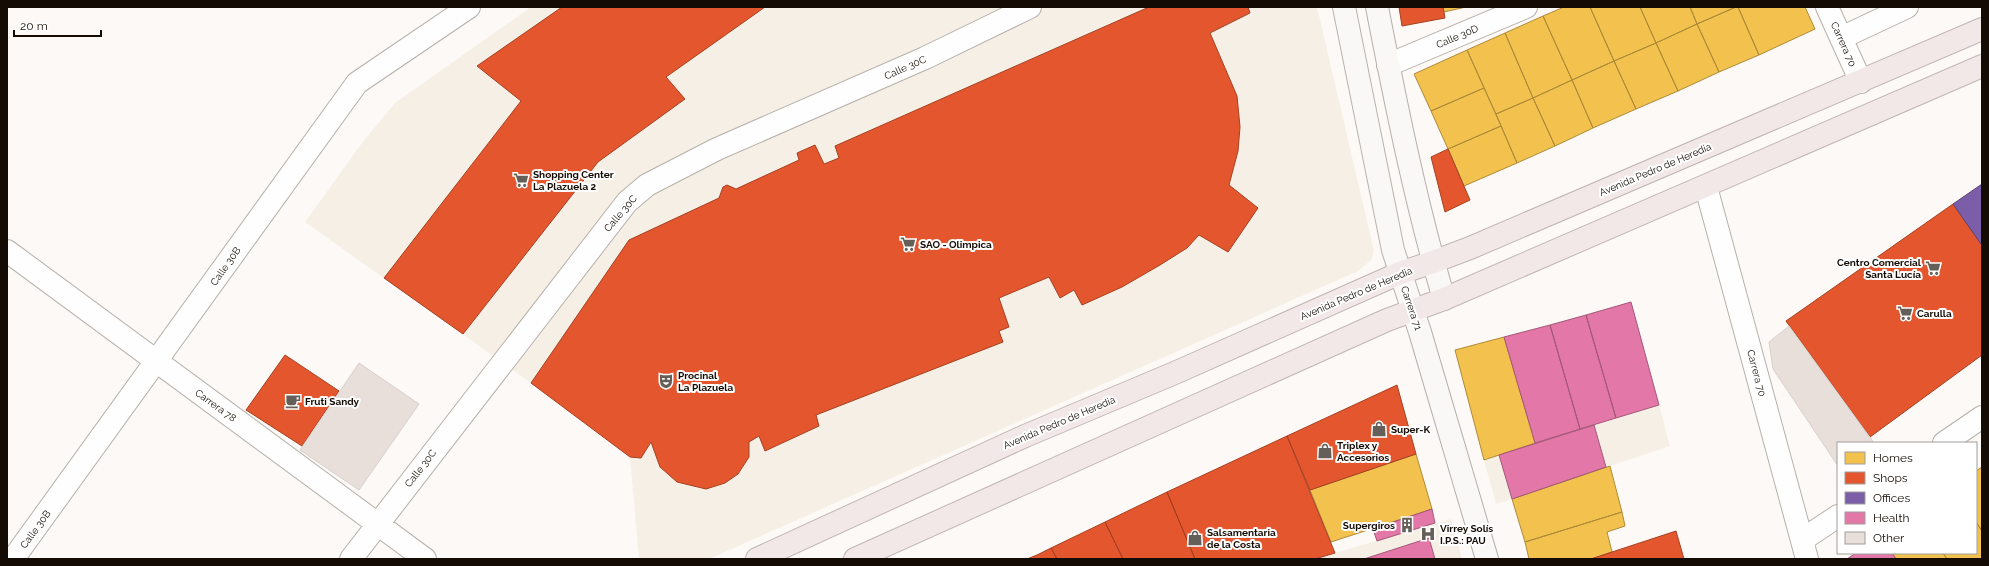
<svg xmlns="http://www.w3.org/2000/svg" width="1989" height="566" viewBox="0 0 1989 566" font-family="Raleway,sans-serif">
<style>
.built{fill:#f6efe5}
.homes{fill:#f2c14e;stroke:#af8b38}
.shops{fill:#e4572e;stroke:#a64021}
.offices{fill:#7b5ea7;stroke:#5c4576}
.health{fill:#e377a8;stroke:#a55777}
.building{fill:#e8dfdb;stroke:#d9d0cd}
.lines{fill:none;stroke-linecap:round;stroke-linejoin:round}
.street-casing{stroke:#b6b0aa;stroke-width:24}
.secondary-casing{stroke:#b6b0aa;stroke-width:24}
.highway-casing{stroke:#c2b6b3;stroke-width:24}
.street{stroke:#fffefe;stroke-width:22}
.secondary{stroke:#faf7f7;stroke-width:22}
.highway{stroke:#f2e8e7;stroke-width:22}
.labels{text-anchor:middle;stroke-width:4;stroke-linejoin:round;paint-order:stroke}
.street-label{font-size:10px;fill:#140c04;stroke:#fff}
.poi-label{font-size:10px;font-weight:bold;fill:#140c04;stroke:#fff;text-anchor:start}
</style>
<rect width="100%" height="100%" fill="#fcf9f6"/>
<path class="built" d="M531,7h786l57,244 -1,4 -2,5 -13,11 -649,288h-70l-9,-102 -99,-74 -226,-161 57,-79 33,-40z
M1659,405l11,41 -174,58 -12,-44z
M1451,519l11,40h-147l20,-6z"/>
<path class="homes" d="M1443,7h23l-22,5z
M1564,7h26l24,54 -42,19 -29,-64z
M1590,7h50l16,36 -42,18z
M1640,7h50l7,17 -41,19z
M1690,7h46l-39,17z
M1736,7h2l21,48 -40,17 -22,-48z
M1738,7h67l10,22 -56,26z
M1543,16l29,64 -39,18 -28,-65z
M1697,24l22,48 -41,19 -22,-48z
M1505,33l28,65 -37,16 -29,-64z
M1656,43l22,48 -42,18 -22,-48z
M1467,50l17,38 -53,23 -17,-37z
M1614,61l22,48 -43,19 -21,-48z
M1572,80l21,48 -38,18 -22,-48z
M1484,88l17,38 -53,23 -17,-38z
M1533,98l22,48 -38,17 -21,-49z
M1501,126l16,37 -53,23 -16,-37z
M1504,337l31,106 -51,17 -29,-110z
M1416,454l16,55 -101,33 -21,-52z
M1610,466l12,46 -97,30 -13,-43z
M1982,467v64l-6,-9v-51z
M1622,512l3,14 -18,6 5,20 -21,7h-62l-4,-17z
M1976,522l6,9v28h-35l-4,-6h33z
M1892,553h51l4,6h-51z"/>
<path class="shops" d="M562,7h203l-99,70 19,22 -87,63 -135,172 -79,-56 137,-177 -44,-35z
M1149,7h99l2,6 -40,20 27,63 3,31 -2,24 -9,34 29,23 -30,44 -29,-17 -12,13 -27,17 -38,22 -40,18 -8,-15 -14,8 -11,-21 -50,21 10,29 -10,4 4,11 -187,73 3,11 -54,25 -6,-15 -10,6v15l-11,17 -13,9 -19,6 -29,-7 -17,-15 -9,-25 -10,16 -11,-1 -99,-74 98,-143 90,-42 4,-11 4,-2 9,4 63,-29 -2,-7 18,-8 9,19 15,-6 -4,-12z
M1399,7h44l2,11 -43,8z
M1448,149l22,51 -25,12 -14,-55z
M1953,204l29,41v110l-112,82 -84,-116z
M285,355l54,36 -37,55 -56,-36z
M1397,385l19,69 -106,36 -23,-54z
M1287,436l48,117 -20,6h-120l-28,-67z
M1167,492l28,67h-72l-18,-37z
M1105,522l18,37h-66l-6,-11z
M1676,531l8,28h-93l21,-7z
M1051,548l6,11h-30l10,-4z"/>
<path class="offices" d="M1982,184v60h-1l-28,-40z"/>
<path class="health" d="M1631,302l28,103 -43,13 -30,-103z
M1586,315l30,103 -36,11 -30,-104z
M1550,325l30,104 -45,14 -31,-106z
M1594,425l12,42 -94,32 -13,-44z
M1432,509l3,14 -58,18 -4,-12z
M1429,538l6,21h-71z
M1856,553h36l4,6h-49z"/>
<path class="building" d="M1789,326l85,117h-36v23l-65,-97 -4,-27z
M359,363l60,41 -60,86 -59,-40z"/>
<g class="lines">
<g class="street-casing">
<path id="street" d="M1827,7l34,75
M1841,38l66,-31
M1388,65l138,-58
M1706,187l101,372
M7,251l418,308
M1944,443l38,-26
M1802,540l36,-24
M13,559l344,-476 112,-76
M351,559l276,-357 20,-17 70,-36 208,-91 105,-51"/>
</g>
<g class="secondary-casing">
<path id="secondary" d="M1344,7l49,243 27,82 67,227
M1377,7c19,98 39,197 67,292"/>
</g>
<g class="highway-casing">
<path id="highway" d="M757,559l268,-123 152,-64 223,-99 33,-11 37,-14 512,-219
M855,559l532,-239 57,-21 538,-233"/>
</g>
<use href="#street" class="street"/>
<use href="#secondary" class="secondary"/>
<use href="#highway" class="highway"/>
</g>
<defs>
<g id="supermarket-bare" transform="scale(1.2)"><path d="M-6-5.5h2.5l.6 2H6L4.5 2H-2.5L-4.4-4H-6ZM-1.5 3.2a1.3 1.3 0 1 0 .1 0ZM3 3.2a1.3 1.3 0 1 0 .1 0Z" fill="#655f59" stroke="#fff" stroke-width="2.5" paint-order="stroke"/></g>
<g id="theatre-bare" transform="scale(1.2)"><path d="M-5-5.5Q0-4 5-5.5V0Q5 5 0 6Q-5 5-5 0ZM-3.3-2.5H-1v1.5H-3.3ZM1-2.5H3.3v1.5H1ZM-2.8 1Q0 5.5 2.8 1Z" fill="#655f59" stroke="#fff" stroke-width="2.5" paint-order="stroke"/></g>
<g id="cafe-bare" transform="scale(1.2)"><path d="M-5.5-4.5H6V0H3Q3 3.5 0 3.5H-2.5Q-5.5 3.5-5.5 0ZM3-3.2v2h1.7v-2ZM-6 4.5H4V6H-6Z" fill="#655f59" stroke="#fff" stroke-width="2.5" paint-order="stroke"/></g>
<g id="shop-bare" transform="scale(1.2)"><path d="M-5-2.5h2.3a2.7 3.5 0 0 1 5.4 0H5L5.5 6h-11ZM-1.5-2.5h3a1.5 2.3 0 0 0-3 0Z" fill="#655f59" stroke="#fff" stroke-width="2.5" paint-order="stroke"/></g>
<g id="building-bare" transform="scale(1.2)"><path d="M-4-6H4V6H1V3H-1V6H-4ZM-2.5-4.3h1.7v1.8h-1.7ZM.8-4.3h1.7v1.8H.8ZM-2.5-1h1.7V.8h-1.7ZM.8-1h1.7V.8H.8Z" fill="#655f59" stroke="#fff" stroke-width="2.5" paint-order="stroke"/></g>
<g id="hospital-bare" transform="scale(1.2)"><path d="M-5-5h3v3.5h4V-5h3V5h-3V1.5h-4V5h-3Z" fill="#655f59" stroke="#fff" stroke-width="2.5" paint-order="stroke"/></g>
</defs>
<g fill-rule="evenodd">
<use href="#supermarket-bare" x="521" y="180"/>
<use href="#supermarket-bare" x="908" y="244"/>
<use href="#supermarket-bare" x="1933" y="268"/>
<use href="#supermarket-bare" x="1905" y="313"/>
<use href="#theatre-bare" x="666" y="381"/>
<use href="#cafe-bare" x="293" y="401"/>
<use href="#shop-bare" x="1379" y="429"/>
<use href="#shop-bare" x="1325" y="451"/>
<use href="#building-bare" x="1407" y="525"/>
<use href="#hospital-bare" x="1428" y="534"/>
<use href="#shop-bare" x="1195" y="538"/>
</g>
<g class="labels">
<g class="street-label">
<text transform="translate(1457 36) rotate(-23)" y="4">Calle 30D</text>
<text transform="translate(1844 44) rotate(66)" y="4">Carrera 70</text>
<text transform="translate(905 67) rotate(-24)" y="4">Calle 30C</text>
<text transform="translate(1655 169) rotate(-23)" y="4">Avenida Pedro de Heredia</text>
<text transform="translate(620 213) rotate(-49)" y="4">Calle 30C</text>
<text transform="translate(225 266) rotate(-55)" y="4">Calle 30B</text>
<text transform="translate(1356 293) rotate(-23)" y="4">Avenida Pedro de Heredia</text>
<text transform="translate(1412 308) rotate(71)" y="4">Carrera 71</text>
<text transform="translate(1757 373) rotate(75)" y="4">Carrera 70</text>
<text transform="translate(216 405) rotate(36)" y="4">Carrera 78</text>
<text transform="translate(1059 422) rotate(-23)" y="4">Avenida Pedro de Heredia</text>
<text transform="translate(420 468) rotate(-52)" y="4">Calle 30C</text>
<text transform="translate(35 529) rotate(-54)" y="4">Calle 30B</text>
</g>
<g class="poi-label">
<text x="533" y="178">Shopping Center<tspan x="533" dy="12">La Plazuela 2</tspan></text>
<text x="920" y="248">SAO - Olimpica</text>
<text x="1921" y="266" text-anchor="end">Centro Comercial<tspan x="1921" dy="12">Santa Lucía</tspan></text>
<text x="1917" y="317">Carulla</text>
<text x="678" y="379">Procinal<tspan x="678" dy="12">La Plazuela</tspan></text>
<text x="305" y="405">Fruti Sandy</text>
<text x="1391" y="433">Super-K</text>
<text x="1337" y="449">Triplex y<tspan x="1337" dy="12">Accesorios</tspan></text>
<text x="1395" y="529" text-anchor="end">Supergiros</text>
<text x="1440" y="532">Virrey Solís<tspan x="1440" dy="12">I.P.S.: PAU</tspan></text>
<text x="1207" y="536">Salsamentaria<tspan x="1207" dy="12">de la Costa</tspan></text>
</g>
</g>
<rect width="1989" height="566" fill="none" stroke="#140c04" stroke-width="16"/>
<rect x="1837" y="442" width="140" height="112" fill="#ffffff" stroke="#a19e9b"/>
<rect x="1845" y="452" width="20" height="12" fill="#f2c14e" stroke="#a19e9b"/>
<text x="1873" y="462" font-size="12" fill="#140c04">Homes</text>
<rect x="1845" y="472" width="20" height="12" fill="#e4572e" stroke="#a19e9b"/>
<text x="1873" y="482" font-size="12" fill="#140c04">Shops</text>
<rect x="1845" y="492" width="20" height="12" fill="#7b5ea7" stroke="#a19e9b"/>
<text x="1873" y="502" font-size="12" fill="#140c04">Offices</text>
<rect x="1845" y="512" width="20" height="12" fill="#e377a8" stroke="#a19e9b"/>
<text x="1873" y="522" font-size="12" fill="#140c04">Health</text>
<rect x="1845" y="532" width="20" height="12" fill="#e8dfdb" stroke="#a19e9b"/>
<text x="1873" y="542" font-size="12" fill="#140c04">Other</text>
<path d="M14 30v6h87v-6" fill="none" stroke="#140c04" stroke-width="2"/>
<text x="20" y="30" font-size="12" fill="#140c04" stroke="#ffffff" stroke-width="3" paint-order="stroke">20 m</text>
</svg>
